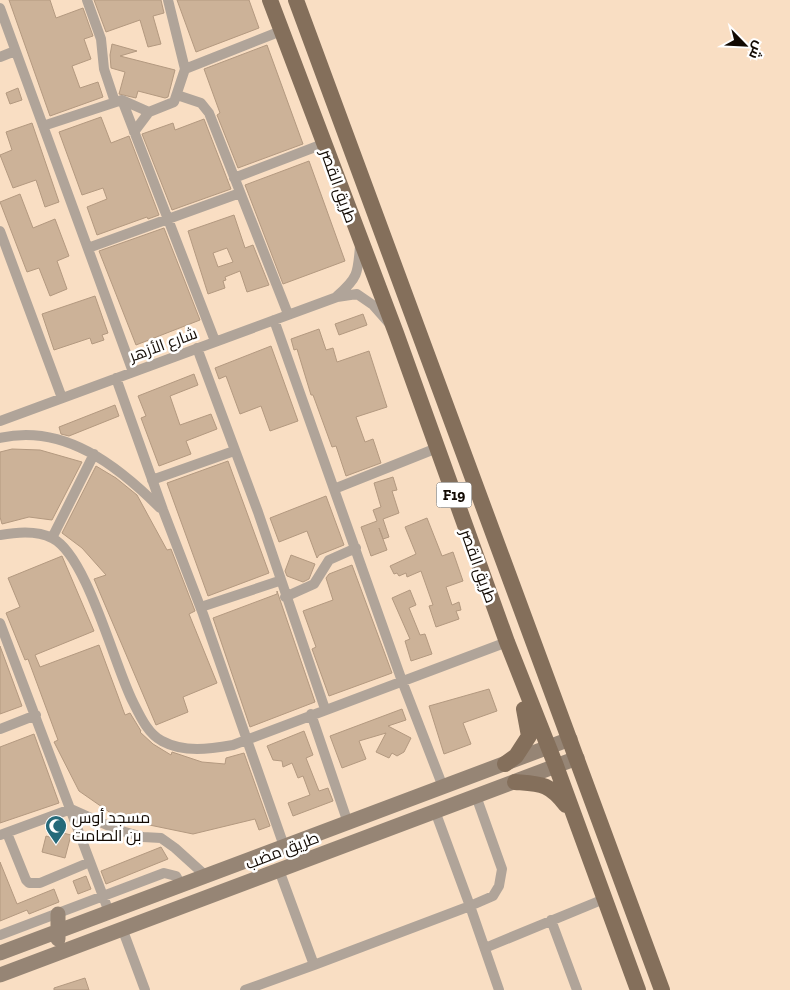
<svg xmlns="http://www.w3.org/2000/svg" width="790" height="990" viewBox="0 0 790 990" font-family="'Zilla Slab',Cairo,serif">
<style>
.building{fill:#ccb298;stroke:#b39980;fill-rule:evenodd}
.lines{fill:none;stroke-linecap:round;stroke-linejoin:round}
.minor{stroke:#b0a499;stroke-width:10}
.secondary{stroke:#968575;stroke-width:15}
.primary{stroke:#846f5b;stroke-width:16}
.labels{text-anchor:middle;stroke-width:5;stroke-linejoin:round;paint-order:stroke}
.shield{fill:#fff;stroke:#59544f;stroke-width:1}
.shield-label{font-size:15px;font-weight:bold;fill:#120a03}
.street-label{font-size:16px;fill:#120a03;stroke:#fff}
.poi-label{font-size:16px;fill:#120a03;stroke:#fff;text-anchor:start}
</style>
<rect width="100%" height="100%" fill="#f9dec3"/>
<path class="building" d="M9,0h41l6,18 27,-10 10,28 -9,3 7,20 -19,7 8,22 18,-6 5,15 -53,19z
M94,0h67l3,13 -11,3 8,28 -13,3 -8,-27 -34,12z
M177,0h72l10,28 -63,24z
M112,44l25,7 -17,5 55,14 -7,27 -3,1 -27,-7 -2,7 -17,-4 6,-22 -14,-4 -1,-13z
M267,45l36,99 -65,24 -21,-53 3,-2 -16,-44z
M18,88l4,12 -12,4 -4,-11z
M101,117l10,26 18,-7 30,79 -11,4 -1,-2 -50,18 -10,-28 20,-8 -4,-11 -21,7 -23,-63z
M204,119l27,70 -59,21 -30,-76 31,-11 2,7z
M32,123l27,79 -14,5 -9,-27 -23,8 -13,-33 12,-5 -6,-18z
M309,161l36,100 -62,23 -38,-99z
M20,194l13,34 22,-9 14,37 -12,5 10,28 -17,7 -11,-28 -12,4 -27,-70z
M234,215l11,33 8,-3 16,40 -22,7 -7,-21 -15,6 1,3 -3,1 2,7 -17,6 -20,-63zM227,248l6,14 -15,5 -5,-14z
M164,228l36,92 -64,25 -37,-94z
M95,296l13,37 -6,2 2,5 -12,4 -2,-6 -36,12 -12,-36z
M363,314l4,11 -28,10 -4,-11z
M319,329l7,21 7,-2 4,14 32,-11 18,56 -31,10 9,25 8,-3 8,24 -35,13 -10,-30 -4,1 -19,-52h-2l-14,-46 -3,1 -3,-11z
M271,346l27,75 -28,10 -9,-25 -21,8 -14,-38 -7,3 -4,-11z
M194,374l4,11 -28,11 10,29 31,-11 6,15 -31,12 5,13 -32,12 -18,-48 5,-2 -8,-20z
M115,405l4,11 -50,20 -8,-2 -2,-7z
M12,449l28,1 42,12 -30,58 -23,-3 -27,7 -2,-7v-65z
M228,461l41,112 -61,23 -41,-113z
M96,466l20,12 21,17 30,55 4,-1 24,62 -6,3 28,69 -34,14 5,15 -32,13 -62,-146 12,-4 -24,-27 -20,-15z
M393,477l4,13 -5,1 7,22 -16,6 6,18 -6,2 -4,-11 8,22 -16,6 -10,-29 16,-6 -4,-11 8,-3 -7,-24z
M326,496l18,49 -25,10 -2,3 -10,-27 -28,11 -9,-24z
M427,518l15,38 11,-4 10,29 -17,6 6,18 7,-3 2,8 -5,1 3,8 -23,8 -7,-21 4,-1 -12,-34 -14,6 -1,-4 -7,3 -2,-3 -3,1 -4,-8 26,-12 -11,-27z
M291,555l24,9 -6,15 -6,3 -16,-6 -2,-5z
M62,556l32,75 -59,24 5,12 59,-22 26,70 5,-2 11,18 -1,1 13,12 18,11 1,-3 30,10 23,2 1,-6 18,-5 26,73 -11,4 -4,-11 -62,15 -63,-13 -2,4 -49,-34 -25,-49 4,-2 -30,-81 -3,1 -19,-47 14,-6 -12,-29z
M352,565l40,108 -63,23 -17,-47 4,-2 -13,-36 30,-11 -7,-22 3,-4z
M410,590l6,15 -7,3 11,27 5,-1 7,20 -21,7 -6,-20 5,-2 -18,-41z
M277,591l38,111 -65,25 -37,-109 64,-24z
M0,646l22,60 -22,8z
M489,689l8,22 -34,12 8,21 -27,10 -15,-48z
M402,709l4,11 -18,6 23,12 -7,14 -7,4 -5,-3 -3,5 -13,-6 10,-19 -27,8 7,18 -24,9 -12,-32z
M304,731l9,24 -7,3 13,33 9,-3 5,13 -40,15 -5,-13 22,-8 -7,-19 -5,2 -6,-15 -9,4 -1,-6 -9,-1 -6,-14z
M34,734l25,69 -59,20v-76z
M55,831l16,4 -6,23 -23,-6 4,-16 7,2z
M161,847l7,12 -62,25 -5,-13z
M0,862l17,42 37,-15 5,13 -30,12 -2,-4 -27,11z
M86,876l5,13 -13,5 -5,-13z
M85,978l4,12h-35v-2z"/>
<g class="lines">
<path class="minor" d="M87,0l14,39 3,30 11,33
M0,8l133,364
M0,57l15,-6
M185,69l96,-38
M177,95l24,8 8,10 79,201
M122,100l93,241
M43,126l79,-26 27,12 25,-10 11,-33 -17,-69
M134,132l15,-20
M234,178l89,-34
M0,231l62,167
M88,248l152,-55
M337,296c21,-18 21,-23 23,-50
M274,320l128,361 41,106
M197,348l61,164 67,197
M116,378l47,132 40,104 81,232
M0,421l337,-124 20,-3 16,11 15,17
M0,438c64,-15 118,28 160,70
M152,480l82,-29
M334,489l103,-41
M0,535c16,-3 37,-5 52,3 35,17 62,127 81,164 7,14 15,32 29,39 22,12 48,8 71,4l274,-103
M52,538l42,-84
M285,597l29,-13 15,-24 27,-12
M201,607l78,-26
M0,623l109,289
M311,714l37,109
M0,729l36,-14
M476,796l26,73 -3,17 -6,10 -23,10 29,84
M7,833l19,47 3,3h11l50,-21
M0,835l71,-26 47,21 25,7 18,1 14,10 31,28
M551,920l26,70
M122,928l23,62
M0,935l164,-62 12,3 5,9
M485,948l119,-49
M314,965l156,-59 -35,-95
M245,990l69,-25 -35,-95"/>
<path class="secondary" d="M58,914v25
M0,953l570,-214
M0,975l577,-217"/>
<path class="primary" d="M270,0l126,333 111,309 49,124 82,224
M296,0l366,990
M505,764l11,-8 13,-20 -5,-27
M515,782c26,2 34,1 51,23"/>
</g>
<defs>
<g id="mosque-pin" transform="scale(1.125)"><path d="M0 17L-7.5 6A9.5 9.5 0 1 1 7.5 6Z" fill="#256a7a" stroke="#fff"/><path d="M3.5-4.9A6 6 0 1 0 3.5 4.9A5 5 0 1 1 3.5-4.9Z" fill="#fff"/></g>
</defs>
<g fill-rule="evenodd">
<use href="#mosque-pin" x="56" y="826"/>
</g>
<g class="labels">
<rect class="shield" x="436.5" y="482.5" width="35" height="25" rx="4"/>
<g class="shield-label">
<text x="454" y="500">F19</text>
</g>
<g class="street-label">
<text transform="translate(339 186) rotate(70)" y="6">طريق القصر</text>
<text transform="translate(163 344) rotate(-20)" y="6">شارع الأزهر</text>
<text transform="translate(479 566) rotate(70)" y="6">طريق القصر</text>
<text transform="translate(282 850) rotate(-21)" y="6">طريق مضب</text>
</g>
<g class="poi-label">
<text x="72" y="823">مسجد أوس<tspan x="72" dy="18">بن الصامت</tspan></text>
</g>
</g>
<g transform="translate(745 45) rotate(114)" stroke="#ffffff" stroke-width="4" paint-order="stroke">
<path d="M0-4L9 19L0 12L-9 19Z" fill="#120a03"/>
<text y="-8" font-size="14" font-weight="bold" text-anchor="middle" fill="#120a03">ش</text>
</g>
</svg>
